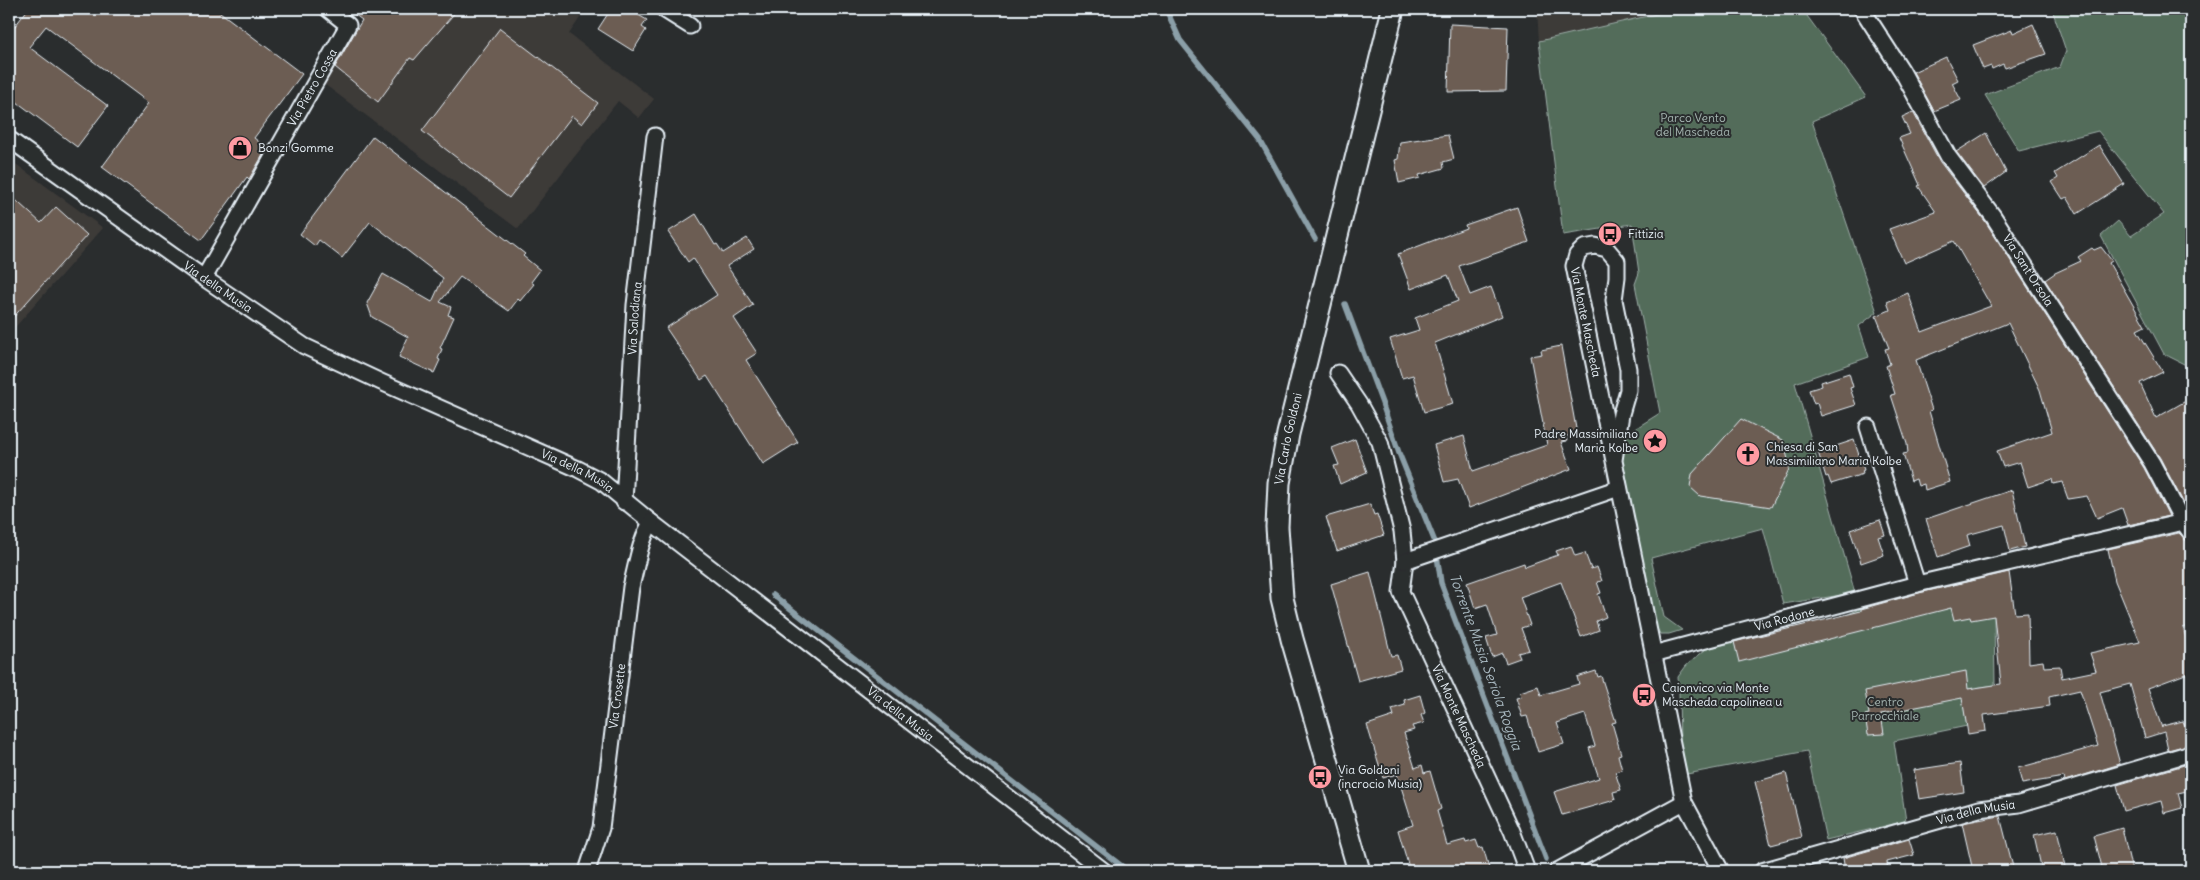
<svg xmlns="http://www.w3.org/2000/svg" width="2200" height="880" viewBox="0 0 2200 880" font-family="Delius,sans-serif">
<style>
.built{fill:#3e3b39}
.green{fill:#536c5a;stroke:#9eaea9}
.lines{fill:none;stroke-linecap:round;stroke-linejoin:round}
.stream{stroke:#8b9fa8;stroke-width:5.5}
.building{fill:#6c5d53;stroke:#e8f1f8}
.street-casing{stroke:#e8f1f8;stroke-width:19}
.secondary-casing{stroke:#e8f1f8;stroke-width:25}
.street{stroke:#2a2d2e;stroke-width:15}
.secondary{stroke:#2a2d2e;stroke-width:21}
.labels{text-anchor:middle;stroke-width:4;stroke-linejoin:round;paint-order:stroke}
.street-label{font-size:12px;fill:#e8f1f8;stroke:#2a2d2e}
.park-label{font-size:12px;fill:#a5b5b1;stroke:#2a2d2e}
.poi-label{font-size:12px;fill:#e8f1f8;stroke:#2a2d2e;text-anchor:start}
.water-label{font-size:14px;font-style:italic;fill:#aabac2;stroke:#2a2d2e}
</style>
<rect width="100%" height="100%" fill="#2a2d2e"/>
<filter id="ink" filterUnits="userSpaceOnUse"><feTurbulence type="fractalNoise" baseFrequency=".02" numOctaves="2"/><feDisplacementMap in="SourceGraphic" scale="10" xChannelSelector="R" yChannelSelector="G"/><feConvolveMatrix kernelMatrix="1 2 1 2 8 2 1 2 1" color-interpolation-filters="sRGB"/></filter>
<g filter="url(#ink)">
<path class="built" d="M347,9h239l-17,25 85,65 -15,19 -21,-17 -100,128 -194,-145 38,-64z
M1537,9h141l-139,32z
M9,159l94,69 -94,106z"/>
<path class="green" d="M1678,9h124l64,88 -54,24 65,191 -18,14 10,31 -74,26 60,210 -72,11 -20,-76 -112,30 13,59 18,13 -13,4h-9l-8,-15 -32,-168 5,-16 35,-22 -25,-129 4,-11 -7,-49 -69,11 -24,-194z
M2052,9h139v364l-3,-7 -24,-12 -63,-118 17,-15 13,15 33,-22 -66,-83 -79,20 -34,-56 75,-28 6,-16z
M1988,577l6,39 1,69 -34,5 6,36 -73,15 12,80 -80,19 -19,-89 -120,23 -7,-27 -1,-56 -1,-14 8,-11 20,-17 138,-33c41,-20 98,-32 144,-39z"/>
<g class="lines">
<path class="stream" d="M1166,9l14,31 80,100 55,99
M1345,304l37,99 17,50 36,89 6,41 105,276
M773,595l355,276"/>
</g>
<path class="building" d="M28,9h188l86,65 -48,64 13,10 -18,31 -2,-2 -46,63 -99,-73 47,-64 -103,-77 -17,21 79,59 -31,41 -68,-51v-62z
M347,9h111l-44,51 -4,-2 -32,44 -43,-35 27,-47z
M611,9h17l19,11 -5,7 4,3 -13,21 -35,-22z
M1450,24l58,3 -2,64 -58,1z
M2033,24l13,30 -41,14 -2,-4 -11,5 -1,-3 -8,3 -10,-24 39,-15 1,3z
M500,28l98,75 -16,21 -10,-8 -63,82 -87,-67z
M1946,57l12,23 -6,3 9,17 -27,11 -21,-39z
M1913,112l27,50 45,59 159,247 25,48 -41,9 -6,-17 -25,10 -10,-22 -19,3 -6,-17 -9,2 -1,-5 -24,8 -8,-25 -17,5 -6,-16 55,-19 -12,-42 -32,-67 -92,37 16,50 -3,1 21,71 -25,8 -1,-6 -6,2 -2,-7 -5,2 -8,-27 5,-1 -1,-9 -16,-49 4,-1 -9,-28 4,-2 -5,-15 4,-1 -13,-32 14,-6 -3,-8 21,-9 14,39 69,-26 -37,-65 -50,22 -15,-34 47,-17 -18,-26 2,-1 -21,-47 11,-4 -8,-17z
M1986,133l20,39 -22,16 -28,-36z
M1448,135l6,24 -11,3 1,6 -25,7 1,3 -21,5 -4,-23 3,-1 2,-17z
M373,136l152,118 -2,2 17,14 -9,12 3,2 -14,17 -2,-2 -9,12 -49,-34 -20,25 11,5 -3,8 6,2 -14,31 2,1 -4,10 2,1 -6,13 -35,-16 9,-20 -36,-20 -5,-14 16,-29 49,28 11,-24 -73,-56 -28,36 -23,-18 -4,6 -15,-12z
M2099,145l25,39 -47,30 -10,-17 -4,2 -11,-17 6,-4 -3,-5z
M9,194l32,29 15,-16 31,28 -78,87z
M1517,207l12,35 -70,24 11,29 21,-8 11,29 -67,27 18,61 -29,8 -11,-37 -11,3 -12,-39 29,-9 -4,-12 43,-17 -10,-26 -37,14 -13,-35 68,-26 -1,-3z
M696,214l19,31 2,-1 6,9 24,-15 7,11 -27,17 26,39 -19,13 23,35 -11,7 52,82 -35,22 -56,-88 -6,4 -35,-52 51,-33 -24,-37 -5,4 -20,-30z
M2101,247l11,14 -3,2 36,63 -8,4 26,42 -23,11 16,35 35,-20v119l-31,-59 -115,-178 10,-7 26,-12 -3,-4 14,-9 2,2z
M1561,346l16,88 -11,2 1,5 -6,1 10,27 -102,39 -11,-29 -14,3 -10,-37 30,-9 9,35 74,-26 -17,-89 12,-2 -1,-4z
M1849,373l4,14 -3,1 6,17 -35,11 -4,-13 -3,1 -5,-14 13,-4 -1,-4z
M1741,419l42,21 7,27 -19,40 -71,-11 -10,-9 2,-13z
M1355,439l12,33 -27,12 -6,-18 5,-1 -7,-17z
M1854,440l10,30 -2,1 1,3 -32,10 -3,-8 -2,1 -8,-25z
M2012,490l13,57 -15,4 -6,-26 -37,10 3,11 -32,11 -12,-38z
M1370,504l4,11 3,-1 7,21 -47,16 -11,-34z
M1880,520l5,15 -7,2 6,18 -23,8 -11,-33z
M2179,533l8,8 4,1v83l-8,3 8,26v18l-43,16 14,40v-2l21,-5 3,7 5,-1v17l-23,6 -4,-18 -19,6 -15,-54 -30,8 20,72 -55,17 -1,-4 -42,7 -4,-16 80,-22 -18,-56 -31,7 1,9 -66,9 2,16 -18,3 -6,-36 -81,16 3,20 -16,1 -3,-20 4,-1 -4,-23 101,-20 2,18 33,-5 -7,-68 -23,4 -1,-3 -16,3 -3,-12 -212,54 -5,-20 127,-31v-2l58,-16 90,-21 6,42 13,-1 1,50 14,-2 1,6 16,-1 2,12 34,-7 -6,-18 50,-11 -25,-61 -7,-32z
M1571,546l4,10 10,-3 6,16 6,-2 5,14 -5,1 4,11 -3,1 8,23 -10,4 3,9 -18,7 -20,-55 -41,15 10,28 -9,3 8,22 -11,3 2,5 -14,5 -4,-10 -10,4 -6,-19 11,-3 -10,-31 -12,4 -8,-25 57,-20 1,4 33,-12 -2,-4z
M1370,572l21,84 6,-1 4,14 -43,12 -27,-97z
M1596,671l2,6 3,-1 15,46 -4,1 9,31 -3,1 4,15 -7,2 6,18 -8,2 2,8 -53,15 -8,-23 45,-14 -10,-30 6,-2 -10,-32 -28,9 7,21 -26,8 -11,-36 -5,1 -6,-19 5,-1 -1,-5 18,-6 3,9 38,-11 -2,-7z
M1420,695l5,18 -4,2 3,8 -12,3 2,4 -10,3 11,35 7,-3 2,8 6,-2 11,38 -4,2 10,34 18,-5 1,3 10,-3 3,8 4,-1 6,21 -13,3h-66l-12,-41 15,-5 -16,-51 -14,4 -16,-53 27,-9 -2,-7 13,-4 -1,-5z
M1960,763l4,29 -45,7 -5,-29z
M2191,763v27l-13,3 4,15 -18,5 -3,-12 -37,10 -7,-26z
M1786,773l16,64 -31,8 -16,-63z
M2000,816l14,55h-41l-11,-48z
M2122,828l10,43h-29l-9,-35z
M2057,830l9,41h-24l-8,-36z
M1909,839l5,16 -27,7 1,9h-43l-2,-13z"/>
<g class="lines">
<g class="street-casing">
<g id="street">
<path d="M663,9l27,17"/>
<path id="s1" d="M1862,9l40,62 46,85 45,60 159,247 31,59 8,11"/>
<path id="s2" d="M9,139l195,139 100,68 77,36 197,87 23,12 50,41 453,349"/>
<path id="s3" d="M204,278l144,-253 -20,-16"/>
<path id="s4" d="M1338,373l21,31 21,38 22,89 3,30 -4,31 111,239 15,40"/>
<path d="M1868,427l49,157"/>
<path id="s5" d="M1614,460l7,-46 7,-24v-21l-14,-69 3,-23v-16l-10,-12 -12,-3 -11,2 -7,7 -3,11 110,536 37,69"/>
<path id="s6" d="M624,502l11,-197 20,-169"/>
<path d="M1405,561l214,-73"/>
<path id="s7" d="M1653,654l264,-70 266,-62"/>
<path id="s8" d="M587,871l14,-43 30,-241c6,-23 8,-43 20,-65"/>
<path d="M1557,871l127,-69"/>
<path id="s9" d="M1762,871l217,-62 40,-5 172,-51"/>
</g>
</g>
<g class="secondary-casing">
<g id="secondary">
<path id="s10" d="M1359,871l-67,-232 -10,-41 -5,-71 2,-44 9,-49 105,-425"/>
</g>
</g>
<use href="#street" class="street"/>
<use href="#secondary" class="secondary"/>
</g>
</g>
<defs>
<g id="shop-disc" transform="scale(1.25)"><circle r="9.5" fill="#ff9aa2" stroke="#2a2d2e"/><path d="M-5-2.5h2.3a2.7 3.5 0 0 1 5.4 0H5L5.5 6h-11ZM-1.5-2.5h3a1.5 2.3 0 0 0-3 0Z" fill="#111"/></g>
<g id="bus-disc" transform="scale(1.25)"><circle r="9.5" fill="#ff9aa2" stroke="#2a2d2e"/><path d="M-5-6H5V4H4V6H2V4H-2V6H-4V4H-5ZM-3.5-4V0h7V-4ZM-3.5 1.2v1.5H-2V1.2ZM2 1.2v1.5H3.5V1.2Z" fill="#111"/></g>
<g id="sight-disc" transform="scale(1.25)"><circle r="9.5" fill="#ff9aa2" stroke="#2a2d2e"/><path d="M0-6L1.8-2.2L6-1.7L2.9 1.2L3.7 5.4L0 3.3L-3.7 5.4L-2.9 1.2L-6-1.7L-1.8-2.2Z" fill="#111"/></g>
<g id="church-disc" transform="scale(1.25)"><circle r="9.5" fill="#ff9aa2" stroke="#2a2d2e"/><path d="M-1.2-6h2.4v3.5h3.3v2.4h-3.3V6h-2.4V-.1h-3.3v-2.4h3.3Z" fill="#111"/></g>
</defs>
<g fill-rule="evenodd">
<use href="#shop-disc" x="240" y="148"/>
<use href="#bus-disc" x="1610" y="234"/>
<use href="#sight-disc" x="1655" y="441"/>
<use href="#church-disc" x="1748" y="454"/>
<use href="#bus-disc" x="1644" y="695"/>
<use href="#bus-disc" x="1320" y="777"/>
</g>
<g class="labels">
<g class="street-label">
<text dy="4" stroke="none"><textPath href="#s3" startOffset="219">Via Pietro Cossa</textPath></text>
<text dy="4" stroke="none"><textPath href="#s1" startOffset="310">Via Sant'Orsola</textPath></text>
<text dy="4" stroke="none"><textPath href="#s2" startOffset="256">Via della Musia</textPath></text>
<text dy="4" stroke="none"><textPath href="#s6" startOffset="184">Via Salodiana</textPath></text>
<text dy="4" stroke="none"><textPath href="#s5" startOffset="320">Via Monte Mascheda</textPath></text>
<text dy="4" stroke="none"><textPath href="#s10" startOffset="444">Via Carlo Goldoni</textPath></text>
<text dy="4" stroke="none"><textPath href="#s2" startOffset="661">Via della Musia</textPath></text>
<text dy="4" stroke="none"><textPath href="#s7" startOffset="136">Via Rodone</textPath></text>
<text dy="4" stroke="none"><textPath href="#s8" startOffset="178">Via Crosette</textPath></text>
<text dy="4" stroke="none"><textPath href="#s2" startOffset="1066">Via della Musia</textPath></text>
<text dy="4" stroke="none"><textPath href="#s4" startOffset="371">Via Monte Mascheda</textPath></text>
<text dy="4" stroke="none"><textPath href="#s9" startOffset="222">Via della Musia</textPath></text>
</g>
<g class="park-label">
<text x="1693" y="122">Parco Vento<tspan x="1693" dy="14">del Mascheda</tspan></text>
<text x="1885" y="706">Centro<tspan x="1885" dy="14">Parrocchiale</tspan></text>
</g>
<g class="poi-label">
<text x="258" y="152">Bonzi Gomme</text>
<text x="1628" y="238">Fittizia</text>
<text x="1638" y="438" text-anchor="end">Padre Massimiliano<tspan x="1638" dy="14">Maria Kolbe</tspan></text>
<text x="1766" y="451">Chiesa di San<tspan x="1766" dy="14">Massimiliano Maria Kolbe</tspan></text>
<text x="1662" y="692">Caionvico via Monte<tspan x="1662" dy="14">Mascheda capolinea u</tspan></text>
<text x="1338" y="774">Via Goldoni<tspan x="1338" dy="14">(incrocio Musia)</tspan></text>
</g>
<g class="water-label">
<text transform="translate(1486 662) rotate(70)" y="5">Torrente Musia Seriola Roggia</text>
</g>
</g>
<rect width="2200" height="880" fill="none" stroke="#2a2d2e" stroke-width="30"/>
<rect x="15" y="15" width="2170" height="850" fill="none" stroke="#e8f1f8" stroke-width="2" filter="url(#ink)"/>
</svg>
